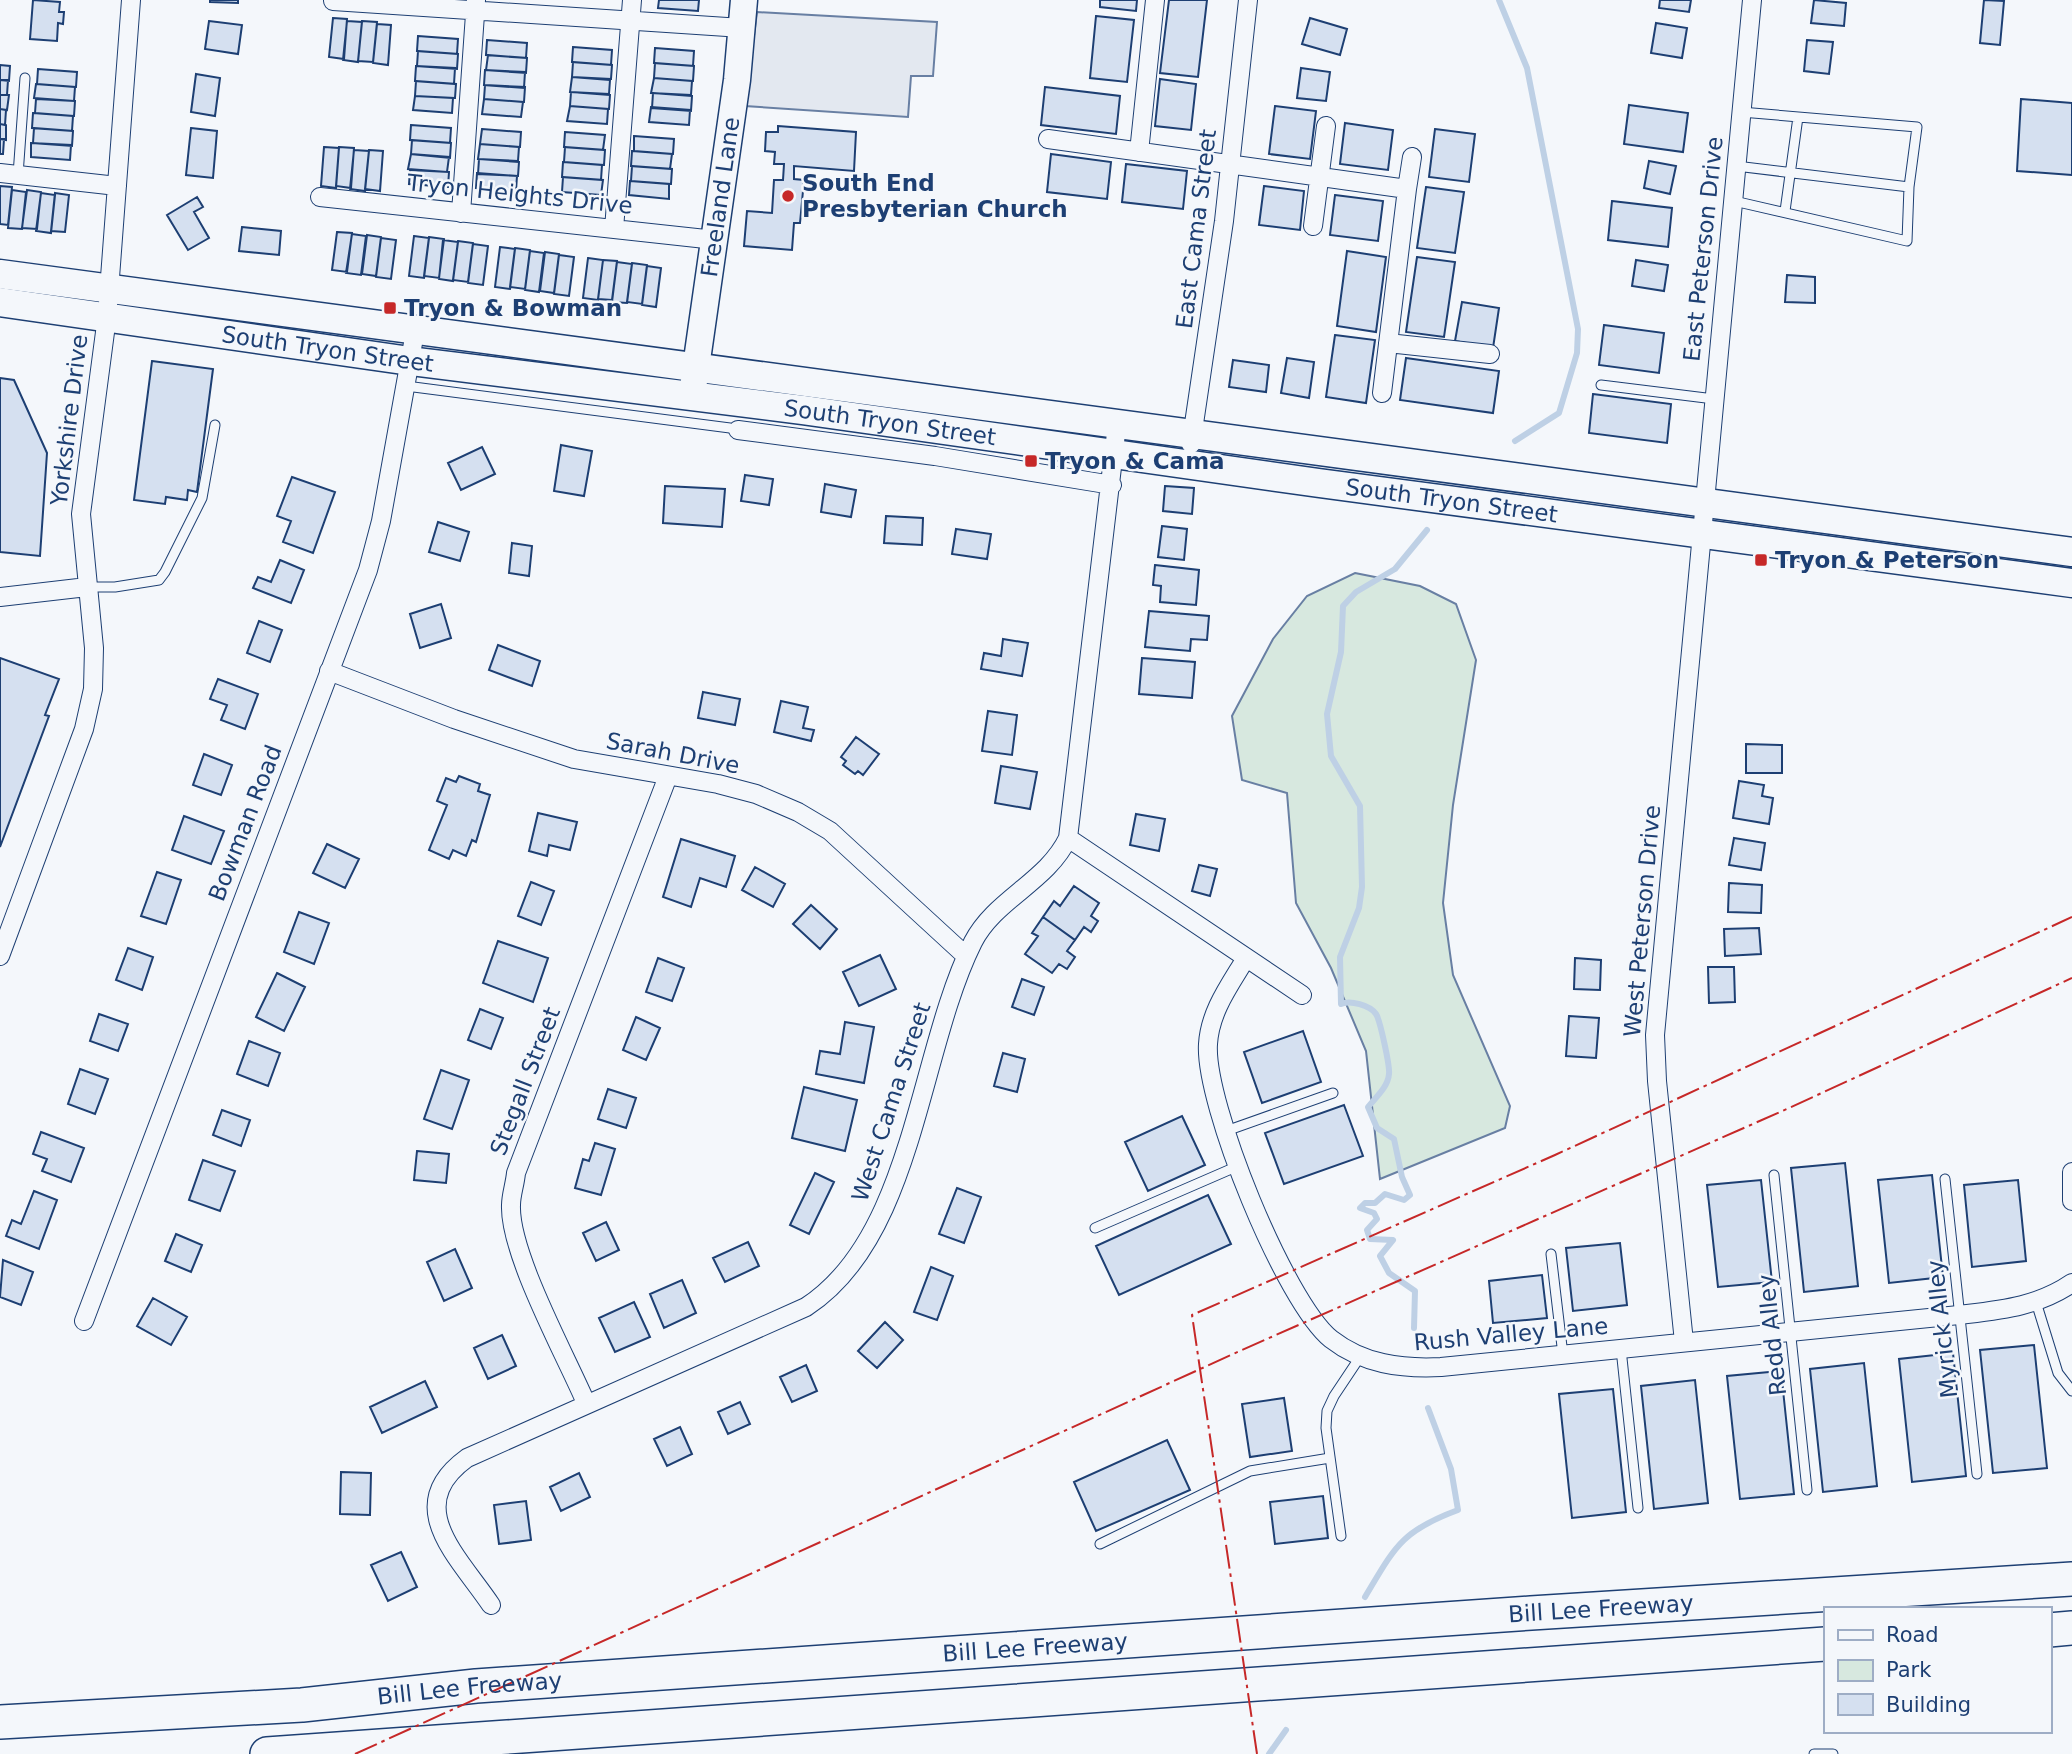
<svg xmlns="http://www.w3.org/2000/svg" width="2072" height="1754" viewBox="0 0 2072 1754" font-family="'DejaVu Sans',sans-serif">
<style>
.green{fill:#d7e8df;stroke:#687fa3;stroke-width:2}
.parking{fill:#e3e8f0;stroke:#687fa3;stroke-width:2}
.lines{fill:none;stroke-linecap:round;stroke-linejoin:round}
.stream{stroke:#bed0e5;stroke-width:6}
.building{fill:#d5e0f0;stroke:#1d3f73;stroke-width:2}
.lane-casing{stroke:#1d3f73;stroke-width:11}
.street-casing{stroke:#1d3f73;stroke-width:20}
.secondary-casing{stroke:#1d3f73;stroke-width:29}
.primary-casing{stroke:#1d3f73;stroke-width:31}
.highway-casing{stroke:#1d3f73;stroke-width:36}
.lane{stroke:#f4f7fb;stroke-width:9}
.street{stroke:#f4f7fb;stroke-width:18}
.secondary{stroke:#f4f7fb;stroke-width:26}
.primary{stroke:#f4f7fb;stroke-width:28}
.highway{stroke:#f4f7fb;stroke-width:33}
.power{stroke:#c62828;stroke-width:2;stroke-dasharray:24 5 3.5 5;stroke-linecap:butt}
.poi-dot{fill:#c62828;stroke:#f4f7fb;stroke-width:2.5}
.labels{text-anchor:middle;stroke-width:5;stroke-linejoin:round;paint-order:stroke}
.poi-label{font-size:23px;font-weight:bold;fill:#1d3f73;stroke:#f4f7fb;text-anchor:start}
.street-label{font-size:23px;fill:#1d3f73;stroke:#f4f7fb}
</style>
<rect width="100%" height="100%" fill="#f4f7fb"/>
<path class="green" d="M1355,573l65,13 36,18 20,56 -23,145 -10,98 10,72 57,131 -5,22 -125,51 -14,-128 -35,-83 -35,-65 -9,-110 -45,-13 -10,-64 41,-77 34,-43z"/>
<path class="parking" d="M757,12l180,10 -4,54h-22l-3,41 -163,-11z"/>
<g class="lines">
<path class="stream" d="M1499,0l28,68 51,261 -1,24 -18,60 -44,28
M1414,1328l1,-37 -26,-18 -9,-17 13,-16 -23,-1 -3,-9 10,-11 -3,-6 -14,-5 5,-5h10l10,-9 19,6 6,-5 -8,-18 -8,-38 -17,-11 -9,-21c8,-10 20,-20 21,-33 1,-8 -9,-54 -13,-60 -6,-9 -26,-14 -35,-10l-1,-47 19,-49 3,-21 -2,-81 -29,-50 -4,-42 14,-62 2,-46 13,-14 39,-23 32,-39
M1365,1597c30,-50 36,-66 93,-87l-7,-41 -23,-61
M1269,1754l17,-24"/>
</g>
<path class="building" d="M33,0l27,2 -1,10h5l-1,12 -5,-1 -1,18 -27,-2z
M210,0h28v3l-28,-1z
M659,0h40l-1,11 -40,-3z
M1100,0h37l-1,11 -36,-4z
M1169,0h38l-9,77 -38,-4z
M1660,0h31l-2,12 -30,-4z
M1814,0l32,3 -2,23 -33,-3z
M1984,0l20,1 -4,44 -20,-2z
M1096,16l38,4 -7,62 -37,-4z
M333,18l14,1 -3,40 -15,-2z
M1310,18l37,11 -7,26 -38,-11z
M209,21l33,4 -4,29 -33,-5z
M347,21l15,1 -4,40 -15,-2z
M362,21l15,1 -4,40 -15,-1z
M1656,23l31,5 -5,30 -31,-5z
M377,24l14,1 -3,40 -15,-2z
M418,36l40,3 -1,15 -40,-3z
M487,40l40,3 -1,15 -40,-3z
M1807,40l26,2 -4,32 -25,-3z
M573,47l39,3 -1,15 -39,-3z
M655,48l39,3 -1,15 -39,-3z
M418,51l40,3 -1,15 -40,-3z
M488,55l39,3 -1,15 -40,-3z
M573,62l39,3 -1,14 -39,-2z
M655,63l39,3 -1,15 -39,-3z
M0,65l10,1 -1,15 -9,-1z
M416,66l39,2 -1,16 -39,-3z
M1301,68l29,4 -4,29 -29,-3z
M38,69l39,3 -1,15 -39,-3z
M485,70l40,2 -1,16 -40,-3z
M196,74l24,4 -5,38 -24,-4z
M572,77l38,3 -1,14 -39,-2z
M654,78l38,3 -1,14 -40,-2z
M1160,79l36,5 -5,46 -36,-4z
M0,80h8l-1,15h-7z
M416,81l40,3 -1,14 -40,-2z
M36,84l39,3 -1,14 -40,-3z
M485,85l40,2 -1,15 -40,-3z
M1045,87l75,9 -4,38 -75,-9z
M571,92l39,3 -1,14 -39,-3z
M653,93l39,3 -1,15 -39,-3z
M0,95h9l-2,15 -7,-1z
M415,96l38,2 -1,15 -39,-3z
M36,99l39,2 -1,15 -39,-3z
M484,99l39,3 -2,15 -39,-3z
M2021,99l51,4v72l-55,-4z
M1629,105l59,8 -5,39 -59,-8z
M570,106l38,3 -1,15 -40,-3z
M1275,106l41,5 -6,48 -41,-5z
M651,107l39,3 -1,15 -40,-3z
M0,109l6,1 -1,15 -5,-1z
M33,113l40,3 -1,15 -40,-3z
M1345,123l48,7 -5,40 -48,-6z
M0,124l6,1v15l-6,-1z
M411,125l40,3 -1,15 -40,-3z
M778,126l78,6 -2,39 -60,-5v13l10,1 -4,43h-6l-2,27 -48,-4 3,-35 25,2 2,-33h9l1,-16h-10l1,-12 -10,-1 1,-19h12z
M34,128l39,3 -1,15 -39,-3z
M191,128l26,3 -4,47 -27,-3z
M482,129l39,3 -1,15 -40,-3z
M1435,129l40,5 -6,48 -40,-5z
M565,132l40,3 -2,15 -39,-3z
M634,136l40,3 -1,15 -39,-3z
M0,139h4l-1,15h-3z
M412,140l39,3 -1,15 -39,-4z
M31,143l40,2 -1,15 -39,-3z
M480,144l39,3 -1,14 -40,-2z
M324,147l15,1 -3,40 -15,-2z
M339,147l15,1 -3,40 -15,-2z
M565,147l40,3 -1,15 -40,-3z
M354,150l15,1 -4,40 -15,-2z
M369,150l14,1 -3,40 -15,-2z
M632,151l40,3 -2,15 -39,-3z
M411,154l38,3 -2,15 -39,-3z
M1051,154l60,8 -4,37 -60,-7z
M479,159l40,3 -1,14 -40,-2z
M1649,161l27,5 -6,28 -26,-6z
M563,162l39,3 -1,15 -39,-3z
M1126,164l61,7 -4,38 -61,-7z
M632,166l40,3 -1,15 -40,-3z
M410,170l39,2 -1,15 -39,-3z
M477,173l40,3 -1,15 -40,-3z
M563,177l40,3 -2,15 -39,-3z
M630,181l39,3v15l-40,-4z
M0,186l12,1 -4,38 -8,-1z
M1264,186l40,5 -4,39 -41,-5z
M1426,187l38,5 -9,61 -38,-5z
M12,190l14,2 -4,37 -14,-1z
M27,190l14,2 -4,37 -15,-1z
M41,193l14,2 -4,38 -15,-2z
M55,193l14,2 -4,37 -14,-1z
M1335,195l48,6 -5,40 -48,-6z
M197,197l6,10 -9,5 15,26 -21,12 -21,-35z
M1612,201l60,7 -4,39 -60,-7z
M242,227l39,4 -2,24 -40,-4z
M337,232l15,1 -5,39 -15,-2z
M352,234l14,2 -5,39 -15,-2z
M367,235l14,2 -5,39 -14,-2z
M414,236l15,2 -5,40 -15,-2z
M429,237l15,2 -5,39 -15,-2z
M381,238l15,2 -5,39 -15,-2z
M443,240l15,2 -5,39 -14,-2z
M458,241l15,2 -5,39 -15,-2z
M473,244l15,2 -5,39 -15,-2z
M500,247l15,2 -5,40 -15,-2z
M515,248l15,2 -5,39 -15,-2z
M530,251l14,2 -5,39 -14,-2z
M1347,251l39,6 -10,75 -39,-6z
M545,252l14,2 -5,39 -14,-2z
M559,255l15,2 -5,39 -15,-2z
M1417,257l38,5 -11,75 -38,-5z
M588,258l15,2 -5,40 -15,-2z
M603,260l14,1 -5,39 -14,-1z
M1636,260l32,5 -4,26 -32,-5z
M617,262l15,2 -5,39 -15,-1z
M632,263l15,2 -5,39 -15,-2z
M647,266l14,2 -5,39 -14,-2z
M1787,275l28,2v26l-30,-1z
M1462,302l37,6 -6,40 -38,-7z
M1604,325l60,8 -5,40 -60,-8z
M1335,335l40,5 -9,63 -40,-6z
M1287,358l27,4 -5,36 -28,-5z
M1406,358l93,13 -6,42 -93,-13z
M1233,360l36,5 -3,27 -37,-5z
M152,361l61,8 -16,123 -9,-2 -1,10 -21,-3 -1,7 -31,-4z
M0,378l14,2 33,73 -7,103 -40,-4z
M1593,394l78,10 -4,39 -78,-10z
M561,445l31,6 -8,45 -30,-5z
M482,447l13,27 -34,16 -13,-27z
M745,475l28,4 -4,26 -28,-4z
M292,477l43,15 -22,61 -30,-11 8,-21 -14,-5z
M825,484l31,6 -5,27 -30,-5z
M665,486l60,3 -3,38 -59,-4z
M1165,486l29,2 -2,26 -29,-3z
M886,516l37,2 -1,27 -38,-2z
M438,522l31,10 -9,29 -31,-9z
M1162,526l25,3 -3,31 -26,-3z
M956,529l35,5 -4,25 -35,-5z
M512,543l20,3 -3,30 -20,-3z
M280,560l24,10 -13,33 -38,-15 5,-11 13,5z
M1155,565l44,5 -3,35 -36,-3 1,-16 -8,-1z
M441,604l10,34 -31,10 -10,-34z
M1149,611l60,5 -2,24 -16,-1 -1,12 -45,-4z
M259,621l23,9 -12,32 -23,-9z
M1003,639l25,4 -6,33 -41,-7 3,-16 17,3z
M498,645l42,16 -8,25 -43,-16z
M0,658l59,21 -14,36 4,1 -49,131z
M1142,658l53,4 -3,36 -53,-4z
M218,679l40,15 -13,35 -24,-9 6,-15 -17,-6z
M703,692l37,7 -5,26 -37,-7z
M781,701l27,6 -5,21 11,2 -3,11 -37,-9z
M988,711l29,4 -5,40 -30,-4z
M856,737l23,17 -16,21 -5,-4 -3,3 -12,-9 3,-4 -5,-4z
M1746,744l36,1v28h-36z
M204,754l28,11 -11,30 -28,-10z
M1001,766l36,6 -7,37 -35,-6z
M459,776l21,8 -2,7 12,4 -14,47 -4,-2 -6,16 -13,-6 -4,9 -20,-9 18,-45 -10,-4 9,-23 10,4z
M1739,781l25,4 -2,11 11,2 -4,26 -36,-6z
M538,813l39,9 -7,28 -21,-5 -2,11 -18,-5z
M1136,814l29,5 -6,32 -29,-6z
M184,816l40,15 -13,33 -39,-14z
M1734,838l31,5 -4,27 -32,-5z
M681,839l54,17 -9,31 -26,-9 -9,29 -28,-10z
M327,844l32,15 -14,29 -32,-15z
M1199,865l18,4 -7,27 -18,-5z
M755,867l30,17 -12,23 -31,-17z
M157,872l24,8 -15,44 -25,-8z
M531,882l23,9 -13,34 -23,-9z
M1729,883l33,2 -1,28 -33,-1z
M1074,886l25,17 -8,13 7,5 -7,11 -7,-5 -9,13 -32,-23 11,-16 6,5z
M811,905l26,24 -17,20 -27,-25z
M299,912l30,11 -15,41 -30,-12z
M1043,917l32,23 -8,11 8,6 -8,12 -8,-5 -7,9 -27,-19 13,-18 -6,-3z
M1759,928l2,26 -36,2 -1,-27z
M498,941l50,17 -15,44 -50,-19z
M128,948l25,9 -11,33 -26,-10z
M880,955l16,34 -37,17 -16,-34z
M658,958l26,10 -12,33 -26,-9z
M1575,958l26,2 -1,30 -26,-1z
M1708,967h26l1,35 -26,1z
M277,973l28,14 -21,44 -28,-14z
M1022,979l22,8 -10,28 -22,-8z
M480,1009l23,9 -12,31 -23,-9z
M99,1014l29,10 -10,27 -28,-10z
M1569,1016l30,2 -3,40 -30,-2z
M636,1017l24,11 -14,32 -23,-10z
M845,1022l29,5 -10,56 -48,-9 4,-23 20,3z
M1303,1031l18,51 -59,21 -18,-51z
M249,1041l31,12 -12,33 -31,-12z
M1003,1053l22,6 -8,33 -23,-6z
M80,1069l28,10 -13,35 -27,-10z
M441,1070l28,10 -17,49 -28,-10z
M804,1087l53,13 -12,51 -53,-13z
M608,1089l28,9 -10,30 -28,-9z
M1344,1105l19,51 -79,28 -19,-51z
M222,1110l28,10 -9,26 -28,-11z
M1182,1116l23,49 -57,26 -23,-49z
M41,1132l43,16 -13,34 -29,-11 5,-12 -14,-5z
M595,1143l20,6 -14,46 -26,-7 8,-29 6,2z
M417,1151l32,3 -3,29 -32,-3z
M203,1160l32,11 -15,40 -31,-11z
M1845,1163l13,123 -54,6 -13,-124z
M815,1173l19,9 -25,52 -19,-9z
M1932,1175l11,102 -54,6 -11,-103z
M1761,1180l11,102 -54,5 -11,-102z
M2018,1180l8,81 -54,6 -8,-82z
M957,1188l24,9 -17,46 -25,-9z
M34,1191l23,9 -18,49 -33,-13 6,-16 9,4z
M1208,1195l23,49 -112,51 -23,-49z
M606,1222l13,28 -23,11 -13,-28z
M176,1234l26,11 -11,27 -26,-11z
M748,1242l11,24 -34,16 -12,-24z
M1620,1243l7,62 -54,6 -7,-63z
M455,1249l17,39 -28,13 -17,-39z
M3,1260l30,12 -12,33 -21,-8z
M931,1267l22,9 -16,44 -23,-8z
M1542,1275l5,43 -54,5 -4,-42z
M682,1280l14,33 -32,15 -14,-34z
M153,1298l34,19 -16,28 -34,-19z
M634,1302l16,35 -35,15 -16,-34z
M885,1322l18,18 -26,28 -19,-17z
M502,1335l14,31 -28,13 -14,-31z
M2034,1345l13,123 -54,5 -13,-123z
M1953,1353l13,123 -54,6 -13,-123z
M1864,1363l13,123 -54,6 -13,-123z
M806,1365l11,26 -25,11 -12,-25z
M1781,1371l13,123 -54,5 -13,-123z
M1695,1380l13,123 -54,6 -13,-123z
M425,1381l12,26 -55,26 -12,-26z
M1613,1389l13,123 -54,6 -13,-124z
M1284,1398l8,53 -42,6 -8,-53z
M740,1402l10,22 -22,10 -10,-22z
M680,1427l12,27 -25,12 -13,-27z
M1167,1440l23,50 -94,41 -22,-49z
M341,1472l30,1 -1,42 -30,-1z
M579,1473l11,24 -29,14 -11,-24z
M1323,1496l5,42 -53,6 -5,-42z
M526,1501l5,39 -32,4 -5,-39z
M401,1552l16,35 -29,14 -17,-36z"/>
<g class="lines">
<g class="lane-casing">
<path id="lane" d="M1736,166l173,21 8,-60 -176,-15
M18,175l7,-97
M1734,201l173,40 2,-54
M1785,211l13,-94
M1601,385l113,14
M406,386l324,42
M87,587h28l44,-7 6,-8 37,-74 13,-73
M1226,1131l107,-38
M1774,1175l33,315
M1945,1179l32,295
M1095,1228l143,-62
M1551,1254l12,101
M2036,1302l22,71 14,18
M1621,1349l17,159
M1341,1536l-15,-108 1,-17 7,-15 26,-39
M1100,1544l150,-73 80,-13
M1814,1754h19"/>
</g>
<g class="street-casing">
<path id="street" d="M333,1l409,27
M1048,139l359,50 5,-32
M1139,152l16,-152
M0,173l117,13
M320,197l395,43
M461,213l15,-213
M1313,226l13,-100
M614,229l18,-229
M1388,343l102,11
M1382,393l25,-204
M738,430l197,26 177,29
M1191,444l33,-223 24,-221
M0,597l87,-10
M329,671l125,48 120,40 144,25 38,10 42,18 32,19 136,125
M1068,838l234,157
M0,956l84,-227 9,-40 1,-41 -13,-134 26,-197 24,-317
M1246,958c-16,27 -36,53 -38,86 -4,59 77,258 123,295 32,25 70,30 110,28l518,-52c41,-5 78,-8 113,-32
M2072,1172v29
M84,1321l284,-751 13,-49 34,-189
M1684,1342l-27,-261 -2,-46 97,-1035
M586,1403c-20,-47 -77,-150 -75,-198 0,-10 4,-21 5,-32l152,-397
M491,1605c-33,-49 -90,-99 -24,-147l339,-151c108,-70 112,-255 167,-365 22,-43 74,-60 95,-104l49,-413"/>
</g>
<g class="secondary-casing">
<g id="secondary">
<path id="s1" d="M692,395l45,-315 7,-80"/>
</g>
</g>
<g class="primary-casing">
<g id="primary">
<path d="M0,274l2072,278"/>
<path id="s2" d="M0,302l410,59 393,49 516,73 753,100"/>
</g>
</g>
<g class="highway-casing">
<g id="highway">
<path d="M2049,1630l23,-2"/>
<path id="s3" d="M0,1722l302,-17 174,-19 1055,-73 541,-34"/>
<path d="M267,1754l1558,-110"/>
</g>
</g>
<use href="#lane" class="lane"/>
<use href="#street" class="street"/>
<use href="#secondary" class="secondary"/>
<use href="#primary" class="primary"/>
<use href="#highway" class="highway"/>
<path class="power" d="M355,1754l887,-404 547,-242 283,-130
M1257,1754l-65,-439 363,-160 517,-238"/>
</g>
<g class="poi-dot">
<circle cx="788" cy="196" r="7"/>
<rect x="383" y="301" width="14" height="14" rx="3.5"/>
<rect x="1024" y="454" width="14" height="14" rx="3.5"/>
<rect x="1754" y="553" width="14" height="14" rx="3.5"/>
</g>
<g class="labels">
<g class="poi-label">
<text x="802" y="191">South End<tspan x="802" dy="26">Presbyterian Church</tspan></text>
<text x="404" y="316">Tryon &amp; Bowman</text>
<text x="1045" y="469">Tryon &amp; Cama</text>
<text x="1775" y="568">Tryon &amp; Peterson</text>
</g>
<g class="street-label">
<text transform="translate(520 194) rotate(6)" y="8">Tryon Heights Drive</text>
<text dy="8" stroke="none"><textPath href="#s1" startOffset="200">Freeland Lane</textPath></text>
<text transform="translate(1196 229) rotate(-83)" y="8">East Cama Street</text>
<text transform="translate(1703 249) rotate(-84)" y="8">East Peterson Drive</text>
<text dy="8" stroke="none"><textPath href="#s2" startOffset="331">South Tryon Street</textPath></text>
<text transform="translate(69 420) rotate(-83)" y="8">Yorkshire Drive</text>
<text dy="8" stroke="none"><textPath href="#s2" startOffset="898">South Tryon Street</textPath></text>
<text dy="8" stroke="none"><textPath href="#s2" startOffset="1465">South Tryon Street</textPath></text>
<text transform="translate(673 753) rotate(11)" y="8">Sarah Drive</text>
<text transform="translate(245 823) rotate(-69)" y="8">Bowman Road</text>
<text transform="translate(1642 921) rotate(-85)" y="8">West Peterson Drive</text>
<text transform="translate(525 1081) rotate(-69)" y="8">Stegall Street</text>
<text transform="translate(891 1102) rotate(-72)" y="8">West Cama Street</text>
<text transform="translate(1942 1329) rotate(-96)" y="8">Myrick Alley</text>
<text transform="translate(1511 1334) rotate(-5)" y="8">Rush Valley Lane</text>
<text transform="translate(1772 1335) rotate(-96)" y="8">Redd Alley</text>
<text dy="8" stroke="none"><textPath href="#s3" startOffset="1605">Bill Lee Freeway</textPath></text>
<text dy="8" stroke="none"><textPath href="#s3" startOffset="1038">Bill Lee Freeway</textPath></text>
<text dy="8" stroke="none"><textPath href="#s3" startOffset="471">Bill Lee Freeway</textPath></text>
</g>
</g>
<rect x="1824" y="1607" width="228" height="126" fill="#f4f7fb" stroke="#9eadc5" stroke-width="2"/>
<rect x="1838" y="1630" width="35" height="10" fill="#f4f7fb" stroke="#9eadc5" stroke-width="2"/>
<text x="1886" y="1642" font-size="21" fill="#1d3f73">Road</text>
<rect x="1838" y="1660" width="35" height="21" fill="#d7e8df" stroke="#9eadc5" stroke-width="2"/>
<text x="1886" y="1677" font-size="21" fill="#1d3f73">Park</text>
<rect x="1838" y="1694" width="35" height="21" fill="#d5e0f0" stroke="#9eadc5" stroke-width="2"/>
<text x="1886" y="1712" font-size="21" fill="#1d3f73">Building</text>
</svg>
